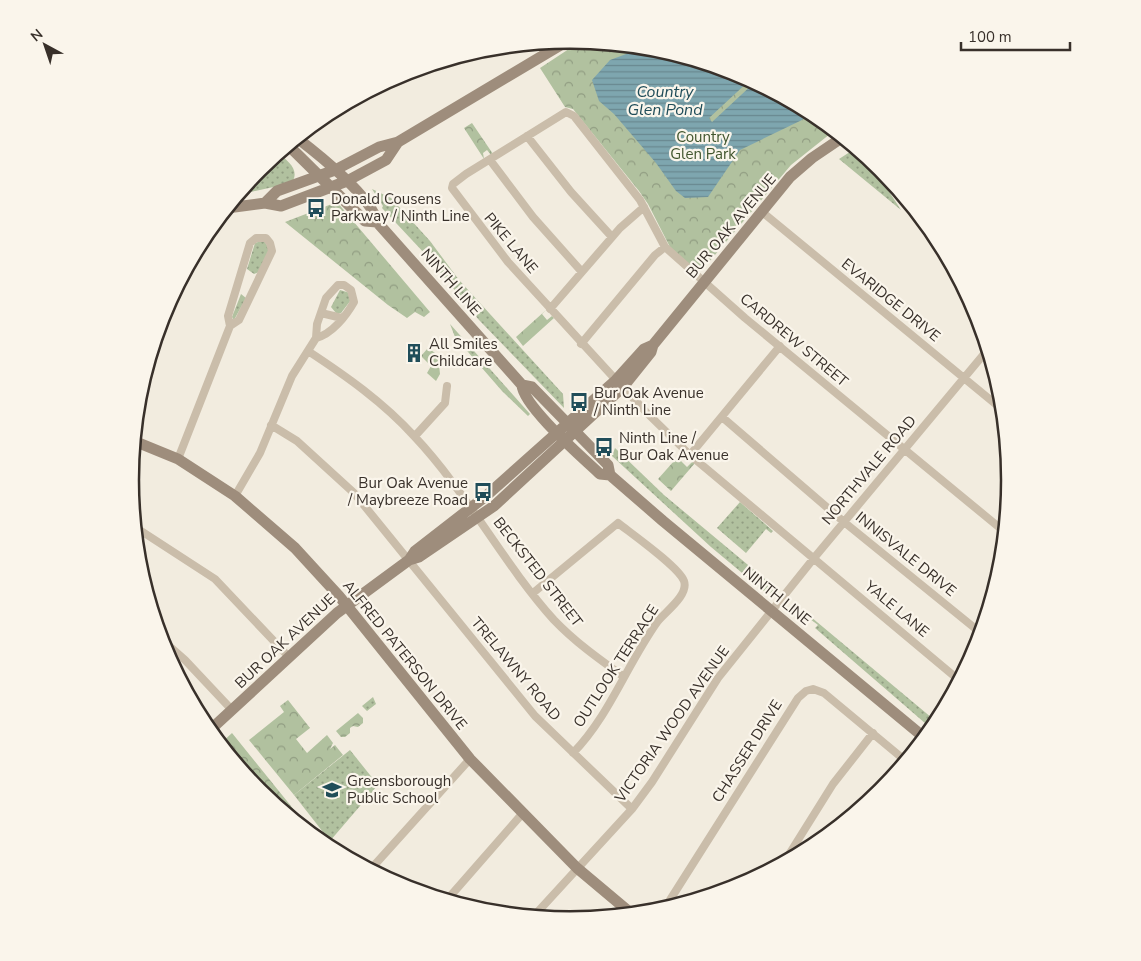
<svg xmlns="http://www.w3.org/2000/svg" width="1141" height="961" viewBox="0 0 1141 961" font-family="'Nunito Sans',sans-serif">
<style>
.grass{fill:url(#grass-dots)}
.forest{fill:url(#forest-crowns)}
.water{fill:url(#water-rules)}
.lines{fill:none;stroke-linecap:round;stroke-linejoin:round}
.street{stroke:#cabdaa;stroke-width:8}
.secondary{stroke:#9e8d7c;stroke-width:11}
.labels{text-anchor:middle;stroke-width:4.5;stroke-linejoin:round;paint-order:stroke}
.park-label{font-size:15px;fill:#42562e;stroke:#faf5eb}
.poi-label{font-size:15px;fill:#38302a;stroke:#faf5eb;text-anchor:start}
.street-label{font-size:15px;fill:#38302a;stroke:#faf5eb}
.water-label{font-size:16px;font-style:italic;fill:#204d59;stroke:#faf5eb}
.rim{fill:none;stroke:#38302a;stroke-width:2.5}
</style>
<defs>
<pattern id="grass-dots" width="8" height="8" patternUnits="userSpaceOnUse" patternTransform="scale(1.25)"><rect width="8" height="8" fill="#b1c19f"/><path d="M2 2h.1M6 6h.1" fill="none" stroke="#919d82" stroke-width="1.8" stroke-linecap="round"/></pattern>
<pattern id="forest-crowns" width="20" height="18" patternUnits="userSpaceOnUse" patternTransform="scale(1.25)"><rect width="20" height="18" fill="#b1c19f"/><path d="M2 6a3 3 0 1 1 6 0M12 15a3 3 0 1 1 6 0" fill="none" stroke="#919d82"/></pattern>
<pattern id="water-rules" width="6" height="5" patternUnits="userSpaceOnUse" patternTransform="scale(1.25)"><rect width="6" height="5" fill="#7ea6af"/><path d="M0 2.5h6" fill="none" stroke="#68888f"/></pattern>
</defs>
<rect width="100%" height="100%" fill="#f2ecdf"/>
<path class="grass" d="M856,148l10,8 35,54 -62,-51z
M279,153c9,9 21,16 13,30l-55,12 22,-26z
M372,189l19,9 39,43 29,39 104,114 1,14 -85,-88 -53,-65 -44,-47 1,-2z
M258,242h7l5,8 -11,22 -5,2 -7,-5 8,-26z
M340,290l10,3 1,7 -10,13h-5l-5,-6z
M241,294l5,4 -12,22 -2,-3z
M450,324l80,90 -2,2 -26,-25 -47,-54z
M615,448l49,47 107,89 4,9 -10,-1 -54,-45 -99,-91z
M740,502l33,29 -2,2 -5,-4 -20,24 -29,-25z
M811,617l127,106 -5,7 -118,-102 3,-3 -8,-6z
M373,697l3,7 -9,7 -5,-5z
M350,750l28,35 -48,56 -36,-46z"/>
<path class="forest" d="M581,41c25,3 53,2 77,8 62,15 127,40 177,81l-44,35 -82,97 -12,9 -26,-22 -23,-45 -9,-13 -66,-82 -8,-2 -25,-39z
M472,123l21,31 -2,1 -4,-5 -4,3 1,6 -20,-31z
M337,202l93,110 -6,5 -9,-5 -8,6 -19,-13 -103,-83z
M546,310l-4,4 5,6 5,-4 2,2 -31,28 -7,-9z
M428,348l10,7 2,19 -4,7 -9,-8 4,-7 -10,-10z
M682,452l3,2 -5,6 7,7 6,-6 2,2 -24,28 -13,-12z
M288,700l22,28 -14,11 11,14 20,-18 6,8 -3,6 5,-4 8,10 -49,40 -45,-55 35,-28 -4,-6z
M358,713l5,5v5l-5,4 -5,-1 -3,2v5l-5,4h-4l-5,-6z
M232,733l88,109 -61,-50 -39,-48z"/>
<path class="water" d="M645,47l12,2 82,25 11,6 -41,38 3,4 43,-40 54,29 -7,9 -62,30 -32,47 -23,1 -9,-7 -20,-28 -42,-49 -15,-13 -7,-21 18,-20z"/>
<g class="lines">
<path class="street" d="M527,136l44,56 41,45
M490,160l43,57 49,55
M761,211l243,200
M550,309l70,-81 24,-21
M321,313l21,5
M581,344l74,-89 10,-8
M308,351c38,25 75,51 106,85 53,56 88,126 140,184 21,22 45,39 70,57
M616,380l-108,-118 -56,-74 1,-4 13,-10 100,-62 8,4 66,84 25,47 80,71 261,215
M623,387l23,25 44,43 270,226
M722,417l122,105 138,112
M271,425l26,16 57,52 181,223 97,93
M415,436l30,-33 2,-17
M690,455l90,-109
M178,459l52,-133 9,-6 33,-69 -2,-8 -4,-5h-10l-6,5 -22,73 2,10
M235,496l25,-43 32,-77 24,-38 1,-14 9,-26 12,-13h6l7,5 3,12c-8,14 -22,32 -38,36
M135,527l80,52 74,78
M533,593l85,-70c14,11 61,44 66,58 5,14 -19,31 -26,40 -31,43 -48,94 -85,132
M160,638l25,22 47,50
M783,864l50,-80 40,-51
M370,870l100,-111
M446,901l76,-87
M663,911l135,-213 8,-7 7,-2 11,4 83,69
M533,917l99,-108 20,-27 66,-104 96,-120 175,-210"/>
<path class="secondary" d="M297,138c21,16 75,59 80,84l145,163 10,2 76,78 2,10 53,46 263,218
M288,145l77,76 12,1
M265,203l12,-12 58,-21 44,-23 19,-5 171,-102
M227,208l38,-5 16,3 66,-25 39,-21 12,-18
M522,385c1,21 60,72 78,89l10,1
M134,441l44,18 57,37 60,52 44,48 131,163 107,109 56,47
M409,560l6,-9 71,-55 130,-116 28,-31 9,-4 137,-168 22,-19 31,-21
M209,731l128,-118 72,-53 10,-3 75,-51 129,-119 28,-35 2,-7"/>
</g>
<defs>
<g id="bus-bare" transform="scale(1.5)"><path d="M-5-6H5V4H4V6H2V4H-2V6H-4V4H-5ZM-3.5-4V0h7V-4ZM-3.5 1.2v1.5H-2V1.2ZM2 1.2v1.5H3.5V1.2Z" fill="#204d59" stroke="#faf5eb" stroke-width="2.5" paint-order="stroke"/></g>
<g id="building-bare" transform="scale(1.5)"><path d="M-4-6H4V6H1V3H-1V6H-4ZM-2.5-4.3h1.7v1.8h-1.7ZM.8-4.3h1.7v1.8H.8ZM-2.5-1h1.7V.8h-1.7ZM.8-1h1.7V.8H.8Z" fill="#204d59" stroke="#faf5eb" stroke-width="2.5" paint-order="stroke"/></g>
<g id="school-bare" transform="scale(1.5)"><path d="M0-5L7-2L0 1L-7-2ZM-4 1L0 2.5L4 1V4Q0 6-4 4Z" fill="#204d59" stroke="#faf5eb" stroke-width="2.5" paint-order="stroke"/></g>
</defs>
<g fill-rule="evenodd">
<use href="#bus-bare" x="316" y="208"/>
<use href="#building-bare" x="414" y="353"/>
<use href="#bus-bare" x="579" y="402"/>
<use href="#bus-bare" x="604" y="447"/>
<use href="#bus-bare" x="483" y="492"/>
<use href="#school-bare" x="332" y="790"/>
</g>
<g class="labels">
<g class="park-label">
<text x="703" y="142">Country<tspan x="703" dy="17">Glen Park</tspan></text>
</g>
<g class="poi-label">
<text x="331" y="204">Donald Cousens<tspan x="331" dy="17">Parkway / Ninth Line</tspan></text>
<text x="429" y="349">All Smiles<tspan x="429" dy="17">Childcare</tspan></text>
<text x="594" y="398">Bur Oak Avenue<tspan x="594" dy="17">/ Ninth Line</tspan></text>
<text x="619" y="443">Ninth Line /<tspan x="619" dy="17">Bur Oak Avenue</tspan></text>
<text x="468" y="488" text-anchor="end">Bur Oak Avenue<tspan x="468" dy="17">/ Maybreeze Road</tspan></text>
<text x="347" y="786">Greensborough<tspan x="347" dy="17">Public School</tspan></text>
</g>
<g class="street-label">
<text transform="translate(731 226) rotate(-50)" y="5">BUR OAK AVENUE</text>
<text transform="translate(511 243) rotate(50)" y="5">PIKE LANE</text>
<text transform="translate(451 282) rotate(49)" y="5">NINTH LINE</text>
<text transform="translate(891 300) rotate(39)" y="5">EVARIDGE DRIVE</text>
<text transform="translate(794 340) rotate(40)" y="5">CARDREW STREET</text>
<text transform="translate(869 470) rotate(-50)" y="5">NORTHVALE ROAD</text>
<text transform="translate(906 554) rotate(39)" y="5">INNISVALE DRIVE</text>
<text transform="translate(538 572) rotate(52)" y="5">BECKSTED STREET</text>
<text transform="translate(777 596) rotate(39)" y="5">NINTH LINE</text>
<text transform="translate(897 609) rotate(40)" y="5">YALE LANE</text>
<text transform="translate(285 641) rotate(-43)" y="5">BUR OAK AVENUE</text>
<text transform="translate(405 655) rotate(51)" y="5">ALFRED PATERSON DRIVE</text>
<text transform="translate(616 666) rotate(-57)" y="5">OUTLOOK TERRACE</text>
<text transform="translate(516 669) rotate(50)" y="5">TRELAWNY ROAD</text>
<text transform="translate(672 724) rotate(-55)" y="5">VICTORIA WOOD AVENUE</text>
<text transform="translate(747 751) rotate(-58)" y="5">CHASSER DRIVE</text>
</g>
<g class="water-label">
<text x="665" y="97">Country<tspan x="665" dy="18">Glen Pond</tspan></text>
</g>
</g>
<path d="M0 0H1141V961H0ZM139 480a431 431 0 1 1 862 0a431 431 0 1 1-862 0Z" fill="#faf5eb" fill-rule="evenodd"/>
<path class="rim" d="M139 480a431 431 0 1 1 862 0a431 431 0 1 1-862 0Z"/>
<g transform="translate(45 45) rotate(320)" stroke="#faf5eb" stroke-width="4" paint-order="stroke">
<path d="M0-4L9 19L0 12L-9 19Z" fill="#38302a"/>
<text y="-8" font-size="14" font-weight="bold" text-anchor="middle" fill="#38302a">N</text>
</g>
<path d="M961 42v8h109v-8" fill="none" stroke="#38302a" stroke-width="2.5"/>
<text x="968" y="42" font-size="15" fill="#38302a" stroke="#faf5eb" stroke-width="4" paint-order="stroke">100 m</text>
</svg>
